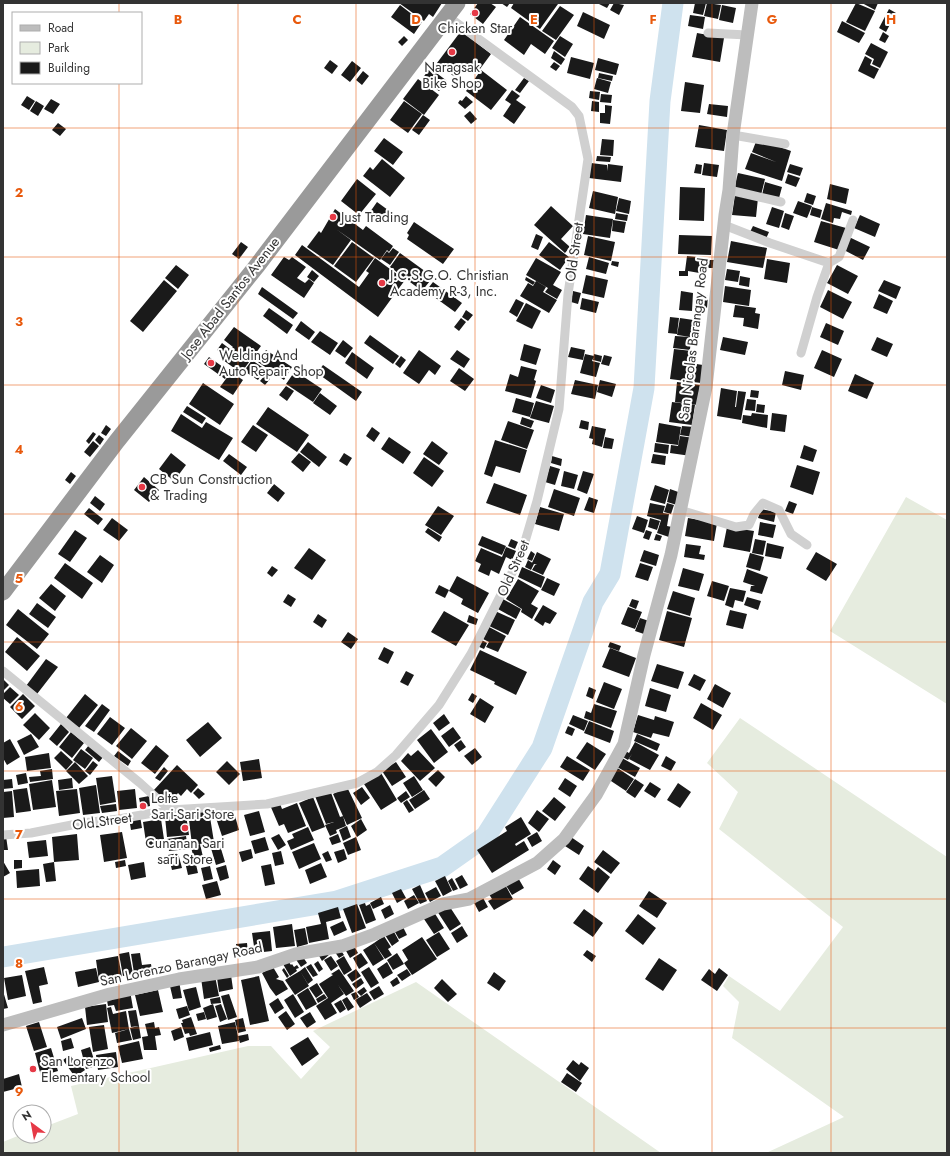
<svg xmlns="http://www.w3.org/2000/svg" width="950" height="1156" viewBox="0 0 950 1156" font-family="Jost,sans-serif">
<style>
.green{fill:#e6ecdf}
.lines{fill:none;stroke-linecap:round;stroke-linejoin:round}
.river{stroke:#cfe2ee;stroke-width:21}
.building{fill:#1a1a1a}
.street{stroke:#d0d0d0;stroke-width:9}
.secondary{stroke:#bdbdbd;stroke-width:13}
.highway{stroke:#9a9a9a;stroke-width:17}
.grid{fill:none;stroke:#e8590c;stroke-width:1;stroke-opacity:0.55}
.poi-dot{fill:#e63946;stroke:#fff;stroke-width:1.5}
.labels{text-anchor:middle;stroke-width:4;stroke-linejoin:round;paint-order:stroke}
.poi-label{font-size:14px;fill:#333;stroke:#fff;text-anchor:start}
.street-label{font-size:14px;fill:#333;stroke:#fff}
.grid-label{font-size:13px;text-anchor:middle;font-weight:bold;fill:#e8590c;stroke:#fff;stroke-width:4;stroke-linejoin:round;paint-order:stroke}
</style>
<rect width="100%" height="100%" fill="#fff"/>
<path class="green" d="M906,497l41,23v184l-117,-73z
M740,718l207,139v296h-181l78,-36 -112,-79 7,-36 -16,-16 6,-10 51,35 63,-84 -124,-98 19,-37 -31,-29z
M416,982l245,171h-658v-11l17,-7 24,1v-9l34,-13 -7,-28 177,-40h23l30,33 29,-32 -17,-16z"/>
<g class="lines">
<path class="river" d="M3,957l334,-56 105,-34 44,-31 56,-88 51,-146 17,-28 34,-186 16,-287 13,-98"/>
</g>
<path class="building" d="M399,3h43l-9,14 -4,-3 -5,7z
M478,3h12l6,4 -13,17 -13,-10z
M501,3h9l-3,4z
M514,3h42l2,1 -18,25 -29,-21z
M597,3h13l-3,5z
M614,3l10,2 -5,10 -9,-5z
M695,3h11l-3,12 -10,-2z
M707,3l14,2 -3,14 -14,-3z
M856,3l19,8 -10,20 -19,-9z
M862,3h16l-3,7z
M400,5l22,17 -8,12 -23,-17z
M722,5l14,3 -3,15 -14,-3z
M560,6l14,9 -18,25 -14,-9z
M889,9l7,4 -10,19 -7,-4z
M583,12l27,13 -6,14 -27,-13z
M690,15l15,2 -2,12 -15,-3z
M520,17l34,24 -9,13 -14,-10 -7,11 -20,-15z
M842,21l23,12 -6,10 -22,-11z
M461,31l30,23 -11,15 -7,-5 -6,7 -4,-3 -7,10 -19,-15z
M883,32l6,4 -4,7 -6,-3z
M697,33l27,5 -4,24 -28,-5z
M404,36l4,4 -6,6 -4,-4z
M560,36l13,8 -8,13 -13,-9z
M871,43l17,9 -8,16 -8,-4 2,-5 -9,-5z
M554,51l11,8 -4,6 -10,-7z
M865,56l7,4 -2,5 9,4 -5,10 -16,-8z
M571,57l23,6 -4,16 -23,-6z
M598,58l21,6 -3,11 -21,-5z
M330,60l8,6 -6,8 -8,-6z
M352,61l9,7 -11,14 -9,-7z
M554,62l6,4 -4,5 -6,-4z
M430,68l17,13 -8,10 -17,-12z
M481,70l26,20 -16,20 -25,-19z
M363,71l6,5 -7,9 -6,-5z
M599,73l14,3 -1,5 -14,-3z
M524,78l5,3 -9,12 -5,-3z
M597,78l14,4 -3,11 -14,-4z
M418,79l21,16 -15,20 -21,-16z
M461,82l6,4 -3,4 -5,-4z
M685,82l19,3 -4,28 -19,-2z
M512,90l8,6 -4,4 10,7 -12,17 -11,-8 8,-12 -6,-4z
M590,91l10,1 -1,8 -10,-2z
M601,94l11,1 -1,8 -11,-1z
M27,96l8,5 -6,9 -8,-5z
M466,96l7,6 -8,7 -7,-6 2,-3 2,1z
M51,99l9,5 -7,10 -9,-5z
M36,101l8,5 -6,10 -8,-5z
M404,101l18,13 -14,19 -18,-13z
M592,101l7,1v10l-8,-1z
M709,104l19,2 -1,11 -20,-3z
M605,105l7,1 -2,18 -10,-1v-10h5z
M470,111l7,8 -6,5 -7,-8z
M423,115l7,5 -11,15 -7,-5z
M58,123l8,6 -6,7 -8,-6z
M699,125l28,5 -3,21 -29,-4z
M384,138l19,14 -10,13 -19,-14z
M602,139l12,1 -1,16 -13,-1z
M757,139l34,12 -9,30 -37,-12 6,-16 25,9 -24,-10z
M597,156l14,1 -1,5 -14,-1z
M382,159l23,19 -15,19 -27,-21 7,-9 3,3z
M591,163l16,2v6l1,-7 15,2 -2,16 -32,-4z
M704,163l15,2 -2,12 -15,-2z
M696,164l6,1 -1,9 -7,-1z
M790,164l13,4 -3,8 -13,-4z
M738,173l27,6 -4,16 -27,-6z
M788,174l12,4 -4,9 -11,-4z
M357,179l19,15 -17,21 -18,-14z
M765,182l17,5 -3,11 -17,-3z
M830,184l19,5 -3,15 -19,-5z
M680,187l25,1 -1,33 -25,-1z
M593,191l25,6 -3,17 -26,-6z
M807,193l9,3 -3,9 -9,-3z
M735,195l23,3 -2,19 -24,-2z
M619,198l12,3 -2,13 -13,-3z
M798,201l14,5 -5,12 -14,-5z
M377,202l11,8 -7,10 -11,-8z
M826,203l26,8 -1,4 -9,-3 -2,7 -6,-1 -1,5 -12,-4z
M551,206l22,20 -12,13 9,8 -5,6 -31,-28z
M772,207l12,4 -5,17 -13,-4z
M812,207l10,3 -2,8 -10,-3z
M335,209l28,21 3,-4 27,20 -4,6 -2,-2 -7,10 -44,-31 15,11 -18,25 -26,-18 12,-16 2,2z
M616,213l12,2 -1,6 -12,-2z
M785,213l9,3 -5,14 -8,-3z
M586,215l27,4 -3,19 -27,-4z
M860,215l20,9 -5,13 -21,-9z
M613,220l13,2 -2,11 -12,-2z
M821,221l25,7 -7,22 -25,-8z
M414,222l40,27 -11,15 -36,-25 2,-4 -2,-2z
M753,226l16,6 -4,9 -16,-7z
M536,234l7,3 -5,13 -7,-3z
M679,235l33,1 -1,19 -33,-1z
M588,236l27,6 -4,19 -27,-6z
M849,237l21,10 -7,13 -21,-11z
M731,241l36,7 -4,20 -36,-6z
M241,242l7,5 -9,12 -7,-5z
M352,242l22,16 -18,24 -22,-16z
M549,242l20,15 -9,13 -21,-15z
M302,245l57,42 10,-14 -3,-2 9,-13 30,22 -27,37 -83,-62z
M393,248l6,4 -9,13 -9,-6 6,-8 2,2z
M400,253l33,24 -11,14 -32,-24z
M687,256l19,2 -1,16 -17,-3v5h-9v-5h6z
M284,257l5,3 3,-3 14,10 -9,11 8,5 4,-4 5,4 -10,15 -33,-23z
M589,257l20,6 -3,11 -20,-5z
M536,258l25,14 -8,13 9,5 -5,9 -12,-7 3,-4 -22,-13z
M767,259l23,4 -3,20 -23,-4z
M707,260h7l-1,8h-7z
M612,261l7,1 -1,5 -7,-2z
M176,265l13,10 -11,14 -13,-11z
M837,265l21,11 -10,18 -21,-11z
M727,269l13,2 -2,11 -13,-2z
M312,270l7,6 -5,6 -7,-5z
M586,275l22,5 -4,18 -22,-5z
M740,276l10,2 -1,9 -10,-2z
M526,277l9,5 -2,3 -8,-5z
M164,280l13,11 -34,41 -13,-11z
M884,280l17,7 -5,12 -18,-8z
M536,281l10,6 -3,5 14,8 -8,13 -29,-17 8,-13 5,3z
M433,282l29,21 -7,9 -29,-21z
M725,286l26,4 -2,16 -26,-4z
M262,287l36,26 -5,6 -35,-25z
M828,290l24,12 -9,17 -23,-12z
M573,291l8,2 -3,11 -7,-2z
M681,291l12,2 -1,18 -13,-1z
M879,294l14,7 -6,13 -14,-6z
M698,295l10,1 -1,12 -10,-1z
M582,298l17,4 -3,11 -16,-4z
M516,299l8,4 -7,14 -8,-5z
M526,303l15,8 -9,18 -16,-8z
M735,305l21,3 -1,5 5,1 -2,15 -15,-3 1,-8 -11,-1z
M269,308l24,17 -6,9 -24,-18z
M466,310l7,5 -5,6 -6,-4z
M670,317l9,1 -2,16 -9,-1z
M461,318l5,4 -7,9 -5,-4z
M680,318l20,3 -2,17 -21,-3z
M301,321l14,11 -6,8 -14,-10z
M826,323l18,8 -6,14 -18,-8z
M234,327l27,19 -20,27 -18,-13 10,-13 -9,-7z
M320,331l18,12 -8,12 -19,-13z
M370,335l29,21 -6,8 -29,-21z
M675,336l16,1 -1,13 -17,-2z
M723,337l25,5 -3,13 -25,-5z
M877,337l16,7 -6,13 -16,-7z
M343,340l10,8 -8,10 -10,-7z
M222,343l8,6 -5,7 -8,-6z
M524,344l17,5 -5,16 -16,-5z
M571,347l14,3 -2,10 -15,-3z
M674,349l18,2 -2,12 13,2 -2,18 -31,-4z
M266,350l26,17 -8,13 -26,-18z
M419,350l22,16 -6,9 -6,-5 -10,14 -16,-11z
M457,350l13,9 -6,9 -14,-9z
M822,350l20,9 -8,18 -20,-9z
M352,352l22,16 -7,11 -22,-16z
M585,354l9,2 -2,5 8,2 -4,14 -16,-4z
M594,354l8,2 -1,6 -8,-2z
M604,355l8,2 -3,9 -8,-2z
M401,356l5,4 -6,8 -5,-4z
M209,357l21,15 -5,7 -21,-15z
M252,360l13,9 -7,11 -14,-9z
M323,365l39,27 -6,9 -39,-28z
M521,366l16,4 -3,10 2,1 -5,17 -26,-7 5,-17 8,3z
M459,368l15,11 -9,12 -15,-10z
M295,371l27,18 -9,13 -27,-18z
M785,371l19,4 -3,15 -19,-5z
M231,372l12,8 -10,15 -13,-8z
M855,374l19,9 -7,16 -19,-8z
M265,375l5,4 -5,6 -5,-4z
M575,380l23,5 -3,14 -24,-5z
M600,380l16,4 -4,13 -15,-5z
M677,382l23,3 -3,20 -22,-3z
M203,383l31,21 -14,21 -31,-21z
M541,385l14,5 -4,13 -15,-5z
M286,386l8,5 -7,10 -8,-6z
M721,388l16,3 -2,16h1l2,-16 8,1 -5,28 -24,-4z
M751,390l8,1 -1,7 -8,-1z
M320,393l17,13 -7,9 -17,-12z
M516,398l18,5 -4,14 -18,-5z
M747,399l9,1 -1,11 -10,-1z
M536,401l18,5 -5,17 -19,-5z
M672,402l23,3 -3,20 -23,-3z
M757,404l8,1 -1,8 -8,-1z
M187,406l19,12 -4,6 -19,-12z
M268,407l41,28 -12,17 -41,-28z
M752,413l16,2 -1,13 -25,-5 1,-8 8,1z
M772,413l15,2 -2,17 -15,-2z
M181,414l21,14 4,-6 27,16 -14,22 -48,-29z
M522,417l12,4 -3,7 -11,-4z
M581,420l8,2 -1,8 -9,-2z
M508,421l26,9 -7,19 -26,-9z
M659,423l22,4 -3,18 -22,-3z
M106,425l5,4 -5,7 -5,-3z
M253,425l15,10 -12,17 -15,-10z
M592,426l14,3 -4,18 -10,-3 1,-5 -4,-1z
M682,426l12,1 -1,10 -13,-2z
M372,427l8,6 -6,9 -8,-6z
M93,432l3,2 -7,10 -3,-3z
M99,435l5,4 -4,6 -5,-5z
M680,436l14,2 -3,18 -21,-3 1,-8 7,1z
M389,437l22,15 -8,12 -22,-15z
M605,437l9,2 -2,10 -9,-1z
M495,440l32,10 -7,23 -24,-7 -4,11 -8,-3z
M93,441l6,5 -9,11 -6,-5z
M432,441l16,12 -9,12 -16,-11z
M308,442l19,15 -8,10 -19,-15z
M655,443l14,2 -1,9 -14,-2z
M804,445l13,5 -4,12 -13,-4z
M171,453l15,12 -12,16 -15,-12z
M299,453l12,9 -8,10 -12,-10z
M344,453l8,5 -5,8 -8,-5z
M229,454l18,13 -6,8 -18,-14z
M653,454l13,2 -1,9 -14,-2z
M552,456l10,3 -1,7 -10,-3z
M424,457l20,14 -12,16 -19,-14z
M797,465l23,7 -7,23 -23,-8z
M550,466l10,3 -5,16 -10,-3z
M564,471l14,4 -4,14 -13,-3z
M583,471l11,3 -7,20 -10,-4z
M71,472l5,4 -6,8 -5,-4z
M144,477l15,13 -10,12 -15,-12z
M494,483l33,12 -7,20 -34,-12z
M274,484l11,9 -7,9 -11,-9z
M655,485l14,5 -4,14 -15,-4z
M554,489l26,9 -6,18 -26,-9z
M670,489l11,4 -4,12 -10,-3z
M95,496l10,8 -5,7 -10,-8z
M589,497l9,3 -4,13 -10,-3z
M789,501l8,3 -4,10 -8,-3z
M650,503l15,3 -2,7 6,1 -2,12 5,1 -3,10 -12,-4 4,-13 -14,-4z
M667,503l7,2 -3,9 -7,-2z
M438,506l16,10 -13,19 -16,-10z
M540,507l24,7 -5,17 -24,-7z
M89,508l14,11 -5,6 -14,-11z
M761,509l15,3 -2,10 -16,-4z
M637,516l11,4 -4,13 -12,-4z
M112,518l16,12 -9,11 -16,-11z
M650,518l10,3 -3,9 -9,-3z
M688,518l29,5 -3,18 -29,-5z
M760,522l16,3 -3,13 -15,-3z
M727,527l27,4 -4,21 -27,-5z
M428,528l14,9 -3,5 -14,-10z
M75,530l12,8 -17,24 -12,-8z
M646,530l6,2 -3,8 -6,-2z
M656,534l6,2 -2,5 -6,-1z
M482,536l24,10 -4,9 -24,-10z
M511,539l7,3 -3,7 -7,-3z
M755,539l11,2 -3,14 -11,-2z
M767,543l17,4 -3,12 -16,-3z
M686,544l15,2 -2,8 6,1 -1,5 -20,-3z
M506,547l10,4 -4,9 -6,-3 -7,17 -8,-4 -2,6 -11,-5 3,-7 -6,-3 6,-13 21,9z
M309,548l17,12 -14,20 -18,-12z
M644,550l15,5 -3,11 -16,-5z
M531,551l4,3 -3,7 -5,-2z
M537,552l14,7 -8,16 -11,-5 3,-5h2l-5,-2z
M816,552l21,12 -11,17 -20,-12z
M750,553l14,4 -4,14 -14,-4z
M100,555l14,10 -12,18 -15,-11z
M528,560l6,4 -3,6 -6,-3z
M65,563l28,20 -11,16 -28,-21z
M640,563l13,4 -5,14 -13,-4z
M272,566l6,4 -6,7 -5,-4z
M522,567l23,10 -4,11 -23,-11z
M683,568l21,6 -5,17 -21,-5z
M747,569l21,8 -6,17 -12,-3 1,-5h4l-12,-4z
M457,576l32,17 -11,20 -17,-9 2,-5 -14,-8z
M547,578l13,6 -6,12 -13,-6z
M518,579l21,12 -8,13 7,4 -6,11 -11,-7 1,-3 -16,-10z
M712,581l17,5 -5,15 -17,-5z
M51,584l15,12 -11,15 -16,-13z
M439,585l10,5 -4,8 -10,-5z
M730,588l16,3 -3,11 -8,-2 -2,8 -8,-3z
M673,591l22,7 -5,18 -23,-7z
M288,594l8,5 -5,8 -8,-5z
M747,597l14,4 -3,9 -14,-5z
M501,598l20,11 -5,10 -20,-11z
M632,599l7,2 -3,8 -7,-3z
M37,603l19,14 -8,11 -19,-14z
M543,605l14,8 -7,11 -5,-2 -2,4 -9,-6z
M628,607l14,5 -7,17 -14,-5z
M18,609l31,25 -12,15 -31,-24z
M730,610l17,4 -4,15 -17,-4z
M444,611l25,14 -13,21 -25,-14z
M495,611l20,9 -7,15 -21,-10z
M667,611l25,7 -8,29 -25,-7z
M318,614l9,6 -5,8 -9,-6z
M469,615l9,4 -2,6 -9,-3z
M640,618l9,3 -5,13 -9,-3z
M489,627l17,9 -8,16 -12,-5 3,-5 -6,-3z
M348,632l10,7 -7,10 -10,-7z
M17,637l23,19 -13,15 -22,-19z
M480,639l7,4 -3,6 -7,-3z
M610,642l11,4 -2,5 -11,-4z
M384,647l10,5 -6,12 -10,-5z
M610,648l26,10 -7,19 -27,-10z
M480,650l47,22 -11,23 -22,-11 1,-2 -25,-12z
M46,659l12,8 -21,27 -11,-8z
M657,664l27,8 -6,17 -27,-8z
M406,671l8,4 -6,11 -8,-4z
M694,674l12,6 -6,11 -12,-6z
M3,679l6,6 -6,6z
M604,682l18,7 -8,20 -18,-7z
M715,684l16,9 -8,15 -16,-9z
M10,687l9,8 -9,9 -7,-6v-4z
M589,687l7,3 -3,9 -7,-3z
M650,688l21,7 -5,17 -21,-6z
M472,693l5,3 -4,7 -5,-3z
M23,694l12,12 -13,13 -12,-12z
M85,694l13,11 -19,23 -13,-10z
M480,698l14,9 -9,16 -15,-9z
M701,703l21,12 -9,15 -20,-12z
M102,704l8,6 -16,22 -9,-6z
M594,704l23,7 -6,17 -27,-10 2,-7 5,2z
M35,713l15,15 -11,12 -16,-15z
M444,714l6,9 -11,8 -6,-8z
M573,715l15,6 -4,10 -15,-7z
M638,715l16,5 1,-4 19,6 -5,15 -16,-4 -2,5 -18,-6z
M110,717l15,11 -13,17 -15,-11z
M589,721l25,10 -4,12 -26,-10z
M208,722l14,16 -22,19 -14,-17z
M61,724l8,8 -12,14 -8,-7z
M568,726l7,3 -3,7 -7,-3z
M453,727l8,11 -12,9 -8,-11z
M131,728l16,13 -15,18 -16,-13z
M431,729l17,23 -14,11 -17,-23z
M71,732l13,11 -12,15 -13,-11z
M31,734l8,13 -15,8 -7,-14z
M637,734l23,10 -3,7 -23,-10z
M10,739l10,18 -13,8 -4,-7v-15z
M461,740l5,7 -7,5 -5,-7z
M587,742l19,12 -11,16 -19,-12z
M635,742l24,13 -9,15 -21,-11 3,-5 -4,6 -7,-4 3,-6 5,3z
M89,745l15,11 -5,6 -14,-12z
M156,745l13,11 -14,18 -14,-11z
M475,748l7,9 -10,8 -8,-9z
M81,749l12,9 -8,11 -12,-9z
M418,750l17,18 -15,13 -19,-20 7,-8 3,3z
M61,751l12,11 -7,8 -12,-12z
M118,751l13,10 -3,5 -14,-10z
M49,753l2,15 -24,3 -2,-14z
M567,756l23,14 -7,11 -23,-14z
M666,756l10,6 -5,9 -10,-5z
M622,758l18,10 -5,9 -18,-10z
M259,759l3,19 -19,3 -3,-19z
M93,761l5,4 -8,10 -5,-4z
M227,761l13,13 -11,11 -13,-13z
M75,762l13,14 -9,8 -13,-13z
M396,762l10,15 -14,9 -10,-15z
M177,765l21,20 -7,8 -4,-4 -6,7 -3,-3 -4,5 -7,-6 -6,6 -8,-7z
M164,767l4,4 -8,10 -5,-3z
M616,767l18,12 -8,12 -18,-12z
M52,769l1,10 -23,3 -1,-5 12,-1 -1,-5z
M438,770l7,7 -9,10 -8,-8z
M26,773l2,10 -10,2 -2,-10z
M381,773l16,27 -16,10 -17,-26z
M112,776l4,26 -16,3 -4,-27z
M414,776l9,14 -11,7 -9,-14z
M72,778l1,10 -14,2 -1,-10z
M565,778l12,8 -7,11 -12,-8z
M12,779l1,9 -10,1v-9z
M635,779l9,6 -9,13 -9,-6z
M52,780l4,27 -23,3 -4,-26z
M650,782l11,7 -6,9 -11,-7z
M678,783l13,9 -11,16 -13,-8z
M96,785l4,28 -17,2 -4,-27z
M347,787l15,31 -15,7 -14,-31z
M362,787l8,11 -9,7 -8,-12z
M27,788l4,23 -15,2 -3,-23z
M198,788l7,6 -6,5 -6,-6z
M77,789l3,24 -21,3 -3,-25z
M135,789l2,19 -18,2 -2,-19z
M330,790l10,27 3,-1 3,10 -10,4 1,3 -7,3 -5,-11 9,-3 -8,2 -11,-28z
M424,790l6,9 -15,10 -6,-9z
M12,791l2,26 -11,1v-26z
M406,791l4,6 -9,6 -4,-5z
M149,796l1,10 -9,2 -2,-10z
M313,797l12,30 -13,5 -13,-29z
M554,797l12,10 -11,14 -13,-10z
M407,800l7,10 -5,3 -6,-10z
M279,801l3,8 15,-6 9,23 -18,7 -4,-9 -5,2 -9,-21z
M116,804l1,7 -15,2 -2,-7z
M205,809l1,7 -12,2 -1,-8z
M233,809l6,21 -17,6 -7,-21z
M537,810l12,9 -10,13 -11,-9z
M259,811l6,21 -15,4 -6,-21z
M186,815l3,20 -22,2 -2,-20z
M140,816l2,12 -11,2 -2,-12z
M210,817l4,25 -22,3 -3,-25z
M521,817l10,17 -16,10 1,2 8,-5 5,9 -37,23 -15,-23 30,-19 -2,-4z
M161,819l4,27 -18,3 -4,-27z
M361,819l6,11 -10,7 -6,-11z
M101,821l1,6 -25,2v-5z
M347,826l4,11 -8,4 -4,-11z
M308,827l6,13 -23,10 -4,-9 7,-3 -2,-4z
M122,832l5,26 -23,4 -4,-27z
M537,832l5,9 -10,6 -5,-9z
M77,834l2,26 -25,2 -2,-25z
M279,834l7,11 -8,5 -7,-12z
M338,834l3,8 -9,3 -3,-7z
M6,836l2,14h-5v-13z
M186,836l2,13 -19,2 -2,-12z
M265,837l4,13 -14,4 -4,-13z
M356,837l5,13 -13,5 -5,-12z
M571,837l13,9 -5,9 -14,-9z
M46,840l2,16 -19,2 -2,-16z
M219,842l6,20 -9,3 -6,-20z
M314,843l7,16 -22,10 -7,-17z
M200,844l3,13 -9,2 -3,-12z
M251,849l2,9 -11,4 -3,-10z
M344,849l3,10 -9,4 -4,-11z
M603,850l17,13 -9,11 -17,-12z
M281,851l3,13 -9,2 -3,-13z
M328,851l4,9 -6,2 -4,-8z
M178,853l4,15 -10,2 -4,-15z
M14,860h8v8l-8,1z
M125,860l1,6 -10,2 -1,-6z
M195,860l3,13 -10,2 -3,-13z
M553,860l8,6 -6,9 -8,-6z
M3,861l7,12 -7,4z
M54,862l2,19 -10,1 -3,-18z
M144,862l2,15 -15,3 -3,-15z
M321,863l6,14 -17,7 -5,-14z
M271,864l4,20 -10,2 -4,-20z
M226,865l3,13 -9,3 -4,-13z
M210,866l3,13 -9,2 -3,-13z
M588,866l7,5 3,-4 12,10 -12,16 -19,-14z
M39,869l1,17 -23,2 -1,-17z
M462,875l6,10 -8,4 -5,-10z
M445,876l7,15 -9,5 -8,-15z
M517,876l7,12 -12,7 -7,-11z
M452,878l6,11 -5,2 -5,-10z
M217,881l4,14 -15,4 -4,-14z
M503,881l10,18 -19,11 -6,-9 4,-2 -5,-8z
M420,885l7,16 -7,3 -8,-15z
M436,887l5,9 -11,6 -5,-9z
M401,889l5,9 -9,5 -5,-10z
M649,891l18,12 -10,15 -18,-12z
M414,895l5,8 -11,6 -4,-8z
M482,896l6,11 -9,5 -6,-11z
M381,897l3,7 -11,5 -3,-6z
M365,903l1,3 4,-2 6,16 -10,4 -7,-19z
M357,904l9,24 -14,5 -9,-24z
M448,904l13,20 -11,7 -13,-20z
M390,905l4,9 -9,5 -4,-9z
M338,907l3,11 -15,4 3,17 -20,4 -3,-16 15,-3 -3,-11z
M432,909l12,19 -10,6 -12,-18z
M584,909l19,14 -10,14 -20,-14z
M638,914l18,14 -13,17 -18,-14z
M343,921l4,9 -13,6 -4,-9z
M292,924l3,22 -19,2 -3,-21z
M462,926l6,10 -11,7 -6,-10z
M403,927l4,8 -8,4 -4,-7z
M305,928l3,16 -11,3 -3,-17z
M393,930l6,11 -7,5 -7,-11z
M270,931l2,20 -17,2 -3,-20z
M439,932l11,17 -13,8 -11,-17z
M384,936l7,11 -3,2 4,6 -7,4 -11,-16z
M422,937l15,22 -25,16 -8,-12 4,-3 -6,-10z
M247,943l1,10 -11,1 -1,-10z
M374,943l10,16 -11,7 -10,-16z
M353,944l5,9 -8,5 -5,-9z
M340,949l4,6 -5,3 -4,-6z
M587,950l9,6 -4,6 -9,-7z
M129,952l4,22 -10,2 -4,-22z
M140,953l2,12 9,-1 1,6 -18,3 -3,-19z
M361,953l7,10 -9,6 -6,-11z
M397,953l7,11 -11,6 -6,-10z
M301,954l6,9 -6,4 -6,-9z
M318,954h12l-8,7z
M118,956l4,21 -23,4 -3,-21z
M331,956l7,10 -7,5 -7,-11z
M344,956l8,14 -8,5 -8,-14z
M659,958l18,12 -14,21 -18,-12z
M288,961l3,4 1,-1 2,3 3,-2 2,3 -3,1 1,2 -7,5 -7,-12z
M318,961l5,8 -4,3 -5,-8z
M387,962l6,11 -10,6 -6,-10z
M311,964l7,11 -5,2 -7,-10z
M44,967l4,17 -9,2 3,16 -9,2 -8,-33z
M273,967l6,10 -3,2 7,2 5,8 -12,7 -6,-8 -8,-15z
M305,967l8,13 -5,4 -8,-13z
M369,967l10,16 -8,5 -10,-16z
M96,968l3,14 -21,5 -3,-15z
M284,968l5,8 -2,2 -5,-8z
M719,968l9,7 -11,16 -16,-11 8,-11 6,5z
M339,969l15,22 -8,5 -8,-11 6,9 -13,9 6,10 -12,7 -9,-14 12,-8 -9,-14 14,-9 -2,-1z
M356,969l5,7 -9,6 -5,-7z
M407,969l4,6 -9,6 -5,-6z
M300,971l9,15 -14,9 -10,-15z
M494,972l12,9 -7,10 -12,-8z
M22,975l4,21 -18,4 -4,-22z
M231,975l2,14 -14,3 -2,-14z
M215,976l4,20 -15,3 -3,-21z
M259,976l10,45 -19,4 -9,-45z
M397,977l3,6 -7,4 -3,-5z
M361,978l3,5 -8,6 -4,-5z
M442,979l15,15 -9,8 -14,-14z
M179,981l3,17 -9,1 -4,-17z
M317,983l6,10 -7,5 -7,-10z
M379,986l5,8 -10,6 -5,-8z
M196,987l5,20 -12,4 -6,-21z
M364,987l3,4 -6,5 -4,-4z
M308,988l9,16 -11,6 -9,-15z
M158,990l5,22 -23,4 -5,-21z
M3,991l5,17 -5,1z
M130,991l3,17 -17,3 -2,-6 -6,1 -2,-11z
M356,992l3,5 -5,3 -3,-6z
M367,993l5,7 -12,8 -5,-8z
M229,994l8,23 -9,3 -7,-24z
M293,994l11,18 -9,6 -11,-18z
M324,994l3,4 -9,5 -2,-4z
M220,997l1,6 -10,1 -1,-5z
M347,997l7,10 -6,4 -6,-11z
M278,998l6,10 -9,6 -6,-10z
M341,1000l5,9 -6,4 -6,-9z
M106,1004l2,18 -21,3 -2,-18z
M213,1004l4,13 -10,3 -4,-12z
M221,1004l6,15 -7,3 -5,-16z
M187,1006l3,9 -11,4 -3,-10z
M111,1007l2,7 13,-3 3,18 -17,4 -5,-25z
M136,1010l3,16 -8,1 -3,-16z
M286,1011l9,13 -8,6 -9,-13z
M204,1012l2,7 -8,2 -2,-7z
M310,1012l6,10 -9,6 -7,-10z
M191,1017l6,17 -7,2 -1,-3 -4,1 -4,-11h2l-1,-3z
M82,1018l4,11 -25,10 -4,-12z
M243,1018l3,13 -8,2 -3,-13z
M39,1022l8,25 -13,4 -8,-25z
M154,1022l1,6 4,-1 2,8 -6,1 2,14h-13l-2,-13 6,-1 -3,-12z
M235,1022l4,19 -17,3 -4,-18z
M104,1025l4,24 -15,3 -4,-25z
M139,1026l2,12 -8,2 -3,-12z
M181,1027l3,10 -10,4 -3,-10z
M129,1029l3,11 -15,3 -2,-10z
M210,1032l3,13 -24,6 -3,-13z
M248,1034l1,6 -9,3 -2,-7z
M308,1037l11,17 -17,12 -12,-18z
M71,1038l3,10 -11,3 -2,-10z
M139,1041l4,18 -21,4 -4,-17z
M220,1045l1,4 -11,3 -1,-4z
M90,1047l6,19 -10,3 -5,-19z
M51,1048l7,23 -17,5 -6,-23z
M116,1052l2,15 -20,3 -2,-15z
M70,1055l5,7 3,-2 7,10 -10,7 -12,-17z
M573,1060l6,5 2,-3 8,6 -9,13 -14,-12z
M567,1073l15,10 -6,9 -15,-10z
M19,1074l3,13 -19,5v-13z"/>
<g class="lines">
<path class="street" d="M708,33l39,2
M733,135l52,9
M729,190l52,12
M724,225l46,18 59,20 10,-6 14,-37
M801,353l16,-56 12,-34
M680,510l56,17 13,-2 5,-11 9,-11 16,7 12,24 16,11
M3,671l137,112 30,27
M3,835l28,-2 51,-10 37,-4 51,-9 97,-6 90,-21 20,-11 19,-17 43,-50 32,-51 50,-99 16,-54 22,-92 9,-115 20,-135 -9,-43 -7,-9 -125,-91"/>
<path class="secondary" d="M3,1025l107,-31 69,-15 79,-12 38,-13 46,-8 33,-12 68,-30 26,-5 68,-36 27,-24 32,-44 28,-51 20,-89 27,-100 35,-168 19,-172 4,-25 4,-55 19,-132"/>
<path class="highway" d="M3,592l114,-151 139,-174 201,-264"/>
</g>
<path class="grid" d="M119,3v10M238,3v1150M356,3v1150M475,3v1150M594,3v1150M712,3v1150M831,3v1150M119,83v1070M3,128h944M3,257h944M3,385h944M3,514h944M3,642h944M3,771h944M3,899h944M3,1028h944"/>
<g class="poi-dot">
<circle cx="475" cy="13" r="4"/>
<circle cx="452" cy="52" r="4"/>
<circle cx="333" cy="217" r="4"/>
<circle cx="382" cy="283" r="4"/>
<circle cx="211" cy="363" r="4"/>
<circle cx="142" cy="487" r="4"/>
<circle cx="143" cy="806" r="4"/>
<circle cx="185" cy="828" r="4"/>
<circle cx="33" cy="1069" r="4"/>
</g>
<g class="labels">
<g class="poi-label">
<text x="475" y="33" text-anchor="middle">Chicken Star</text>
<text x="452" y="72" text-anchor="middle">Naragsak<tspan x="452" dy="16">Bike Shop</tspan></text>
<text x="341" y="222">Just Trading</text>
<text x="390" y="280">J.C.S.G.O. Christian<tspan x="390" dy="16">Academy R-3, Inc.</tspan></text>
<text x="219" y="360">Welding And<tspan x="219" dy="16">Auto Repair Shop</tspan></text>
<text x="150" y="484">CB Sun Construction<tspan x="150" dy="16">&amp; Trading</tspan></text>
<text x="151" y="803">Lelte<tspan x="151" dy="16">Sari-Sari Store</tspan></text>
<text x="185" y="848" text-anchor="middle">Cunanan Sari<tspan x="185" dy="16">sari Store</tspan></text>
<text x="41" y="1066">San Lorenzo<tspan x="41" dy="16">Elementary School</tspan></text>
</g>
<g class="street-label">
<text transform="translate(574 252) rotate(-82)" y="5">Old Street</text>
<text transform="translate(230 298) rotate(-52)" y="5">Jose Abad Santos Avenue</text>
<text transform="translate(693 339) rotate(-83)" y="5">San Nicolas Barangay Road</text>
<text transform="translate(513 568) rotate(-66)" y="5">Old Street</text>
<text transform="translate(102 821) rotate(-8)" y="5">Old Street</text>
<text transform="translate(181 964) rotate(-12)" y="5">San Lorenzo Barangay Road</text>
</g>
</g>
<g class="grid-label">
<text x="178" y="24">B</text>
<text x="297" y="24">C</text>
<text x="416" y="24">D</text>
<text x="534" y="24">E</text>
<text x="653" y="24">F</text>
<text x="772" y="24">G</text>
<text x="891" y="24">H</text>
<text x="19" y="197">2</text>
<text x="19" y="326">3</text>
<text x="19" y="454">4</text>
<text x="19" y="583">5</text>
<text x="19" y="711">6</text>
<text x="19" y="839">7</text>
<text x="19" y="968">8</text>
<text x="19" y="1096">9</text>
</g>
<rect width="950" height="1156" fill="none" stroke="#333333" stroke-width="8"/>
<rect x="12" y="12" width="130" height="72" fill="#ffffff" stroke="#adadad"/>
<rect x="20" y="25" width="20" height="6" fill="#bdbdbd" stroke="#adadad"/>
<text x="48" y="32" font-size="12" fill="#333333">Road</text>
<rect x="20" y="42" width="20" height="12" fill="#e6ecdf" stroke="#adadad"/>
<text x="48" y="52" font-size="12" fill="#333333">Park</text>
<rect x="20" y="62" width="20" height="12" fill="#1a1a1a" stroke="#adadad"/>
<text x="48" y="72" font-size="12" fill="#333333">Building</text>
<g transform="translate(32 1124) rotate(328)"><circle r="19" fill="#ffffff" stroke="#adadad"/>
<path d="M0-3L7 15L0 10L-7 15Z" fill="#e63946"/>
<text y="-6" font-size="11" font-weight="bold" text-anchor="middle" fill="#333333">N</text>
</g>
</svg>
